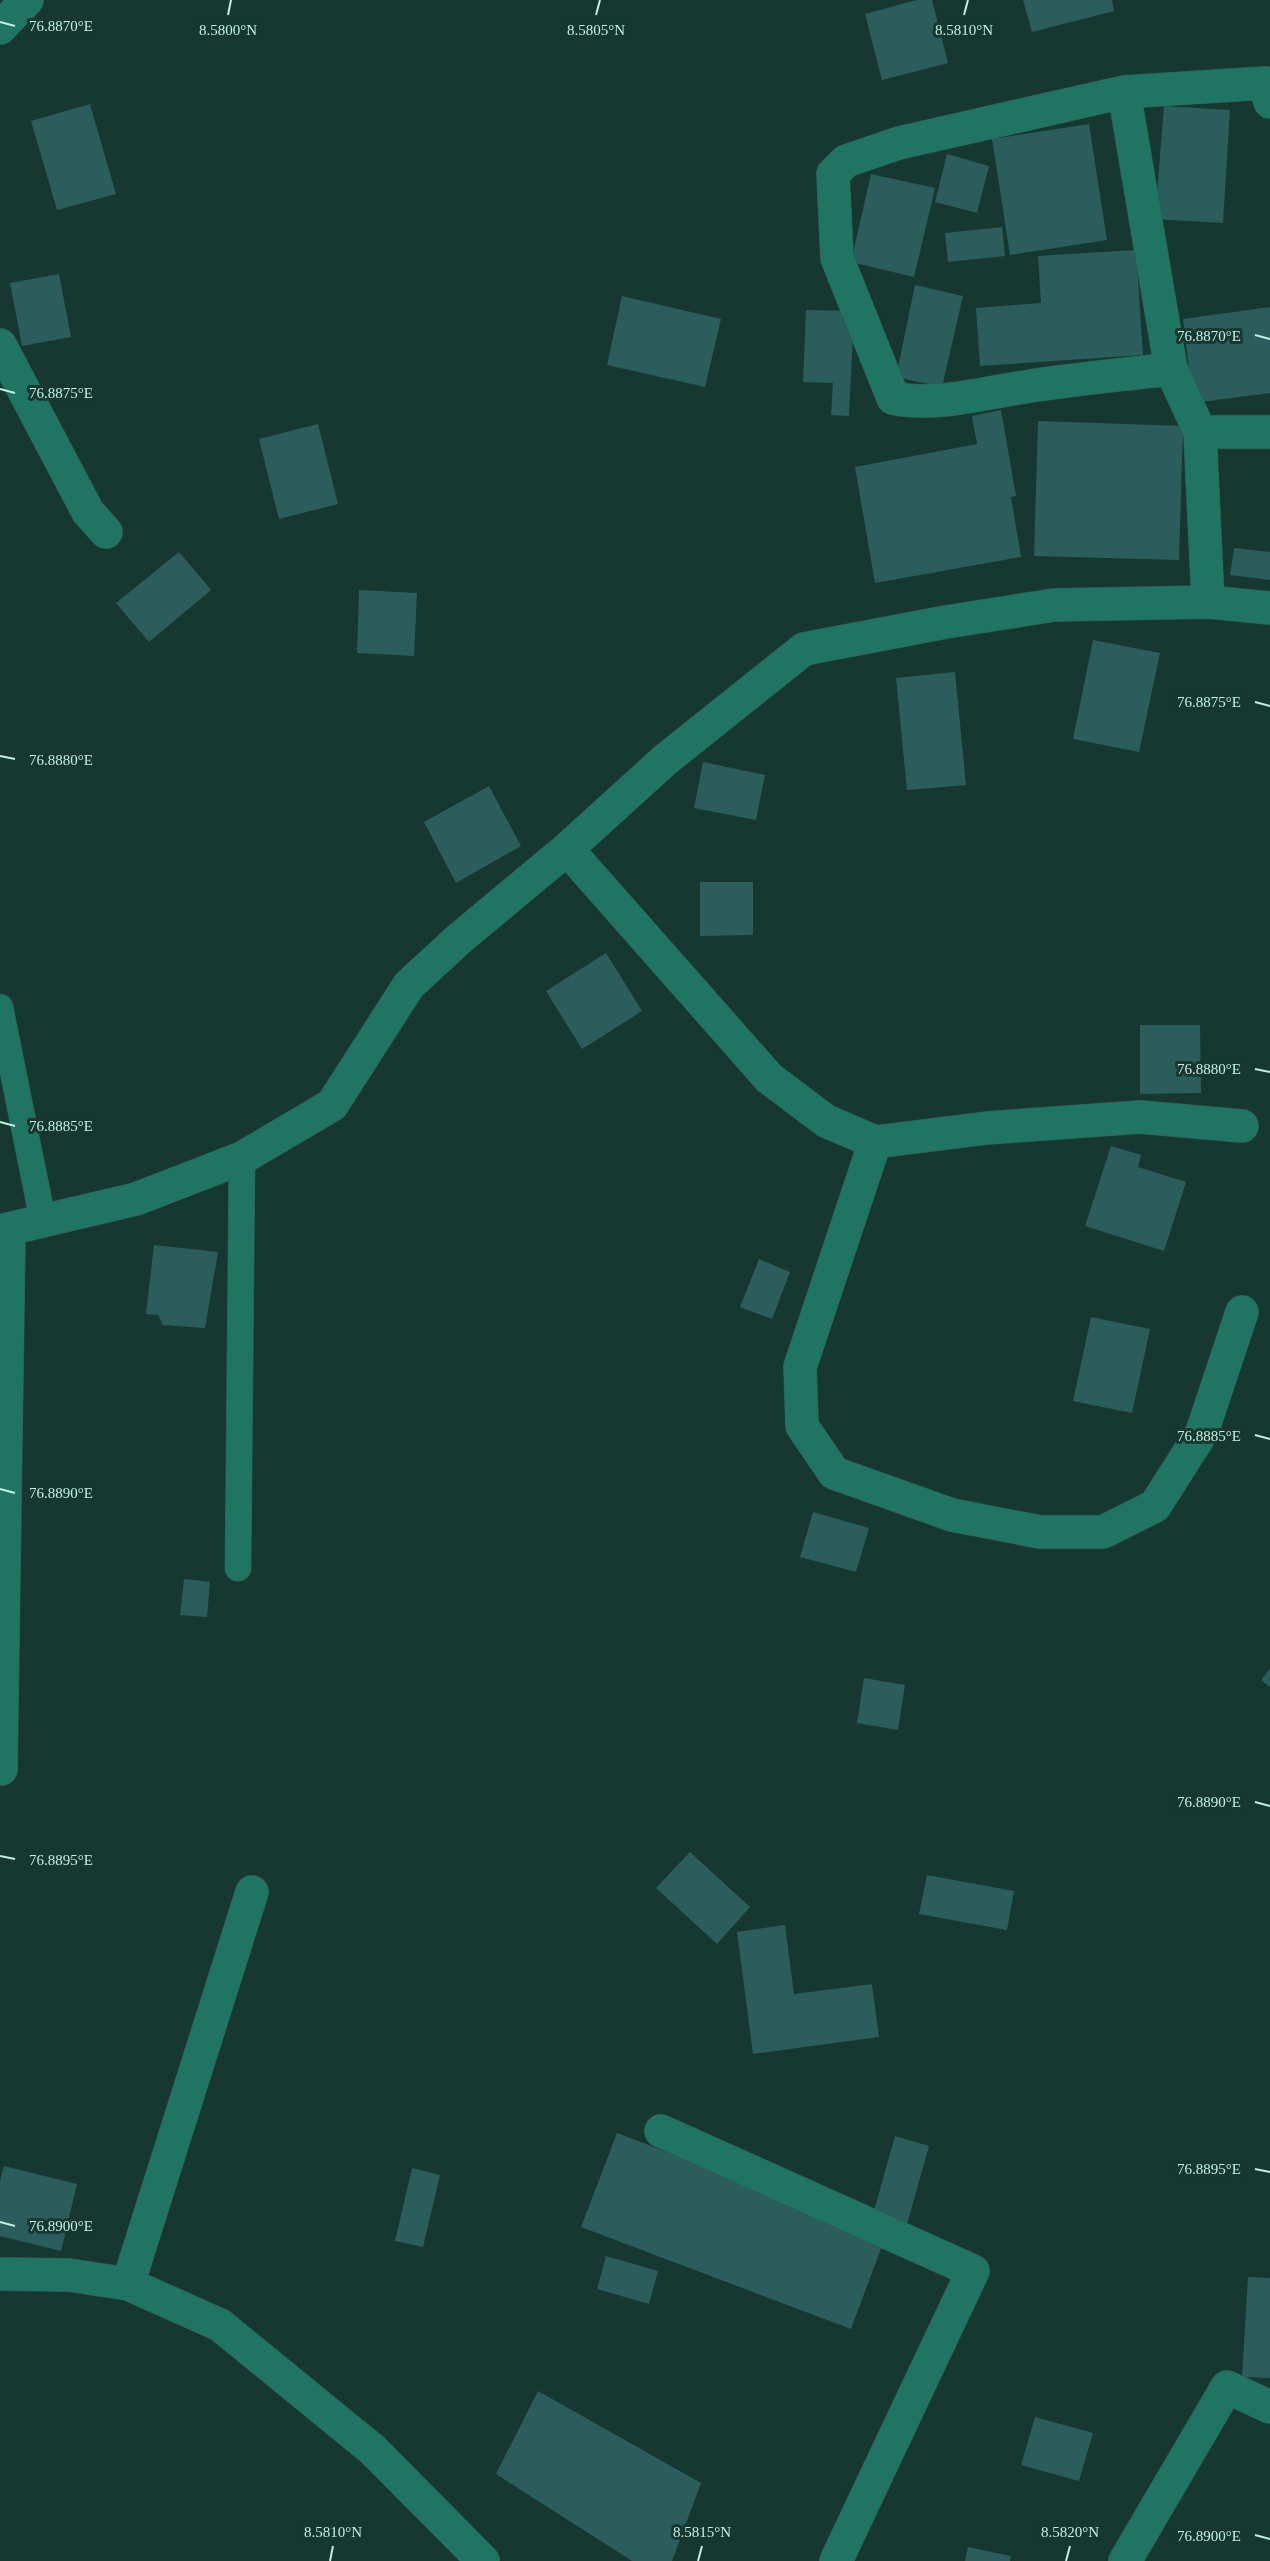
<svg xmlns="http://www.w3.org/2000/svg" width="1270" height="2561" viewBox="0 0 1270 2561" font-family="Georgia,serif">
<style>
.building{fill:#2b5d5d}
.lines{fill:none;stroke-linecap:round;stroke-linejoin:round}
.service-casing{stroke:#32554d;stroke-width:27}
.minor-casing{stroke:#32554d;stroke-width:34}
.service{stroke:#1f7462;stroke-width:26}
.minor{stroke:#1f7462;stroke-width:33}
.ticks{fill:none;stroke:#c0f0e2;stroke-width:2}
.ticks-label{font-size:15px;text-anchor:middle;fill:#c0f0e2;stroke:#173830;stroke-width:6;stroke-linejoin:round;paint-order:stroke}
</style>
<rect width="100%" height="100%" fill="#173830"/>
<path class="building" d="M917,0h15l16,63 -66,17 -17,-66z
M1023,0h89l2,11 -82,21z
M90,104l26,90 -59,16 -26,-89z
M1164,106l66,4 -7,113 -68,-4z
M1089,124l18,116 -97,15 -18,-116z
M947,154l42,12 -12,47 -42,-11z
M871,174l64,14 -21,89 -63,-15z
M1002,227l3,29 -57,6 -3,-29z
M1136,250l7,105 -163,11 -4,-58 65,-5 -3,-47z
M59,274l12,63 -49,9 -12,-63z
M915,285l48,11 -21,91 -46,-10z
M622,296l99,23 -16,68 -98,-22z
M1270,307v86l-77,10 -10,-84z
M806,310l48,1 -5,105 -18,-1 2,-32 -30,-1z
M1001,410l15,86 -5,1 10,60 -146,26 -20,-116 122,-23 -5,-28z
M1038,421l145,5 -4,134 -145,-4z
M318,424l20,80 -59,15 -20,-80z
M1234,548l36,4v28l-40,-5z
M179,552l32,38 -62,52 -33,-39z
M359,590l58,3 -3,63 -57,-3z
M1093,640l67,13 -21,99 -66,-13z
M955,672l11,113 -59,5 -11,-112z
M703,762l62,13 -9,45 -62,-12z
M489,786l32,60 -65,37 -32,-61z
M700,882h53v53l-53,1z
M606,953l36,58 -60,38 -36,-58z
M1140,1025h60l1,68 -61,1z
M1111,1146l30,9 -3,12 48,15 -22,69 -79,-25z
M154,1245l64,7 -13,76 -42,-3 -5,-10 -12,-1z
M759,1259l31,13 -18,47 -32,-12z
M1091,1317l59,12 -18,84 -59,-12z
M813,1512l56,16 -13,44 -56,-15z
M184,1579l26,3 -3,35 -27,-2z
M1270,1669v18l-9,-7z
M864,1678l41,7 -7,45 -41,-7z
M690,1852l60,55 -33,37 -61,-56z
M927,1875l87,16 -7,39 -88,-16z
M785,1925l9,69 78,-10 7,53 -126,17 -16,-122z
M617,2133l269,102 -35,94 -270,-102z
M895,2136l34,10 -23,82 -34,-10z
M4,2166l73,18 -16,67 -61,-15v-55z
M412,2168l28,7 -17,72 -28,-6z
M606,2256l52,15 -9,33 -52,-15z
M1248,2277l22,1v100l-28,-1z
M538,2391l163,92 -29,78h-40l-136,-87z
M1035,2417l58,16 -14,48 -58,-16z
M968,2547l43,9 -1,5h-45z"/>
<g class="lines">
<g class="service-casing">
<path id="service" d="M0,1007l43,214
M238,1568l4,-410"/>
</g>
<g class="minor-casing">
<path id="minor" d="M0,28l27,-28
M1124,92l47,277 29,63 8,170
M0,345l88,167 18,20
M1171,369c-49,6 -98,10 -146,18 -43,6 -89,20 -132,11l-56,-140 -4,-84 13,-13 53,-18 225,-51 141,-9 5,19
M1200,432h70
M567,849l202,229 57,43 49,21 112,-14 153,-11 102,9
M875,1142l-75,225 2,59 32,47 118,42 88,17h63l52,-26 47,-74 40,-120
M0,1231l136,-32 106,-41 90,-53 77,-120 50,-46 108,-90 98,-89 139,-111 142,-27 108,-17 154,-3 62,6
M1,1769l8,-540
M661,2131l312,140 -137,290
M0,2274l69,1 59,9 92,41 153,125 110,111
M128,2284l124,-392
M1125,2561l102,-174 43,20"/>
</g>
<use href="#service" class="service"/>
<use href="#minor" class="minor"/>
</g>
<path class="ticks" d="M228,15l3,-15M596,15l4,-15M964,15l4,-15M0,22l15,4M1255,335l15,4M0,389l15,4M1255,702l15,4M0,756l15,3M1255,1069l15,3M0,1122l15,4M1255,1435l15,4M0,1489l15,4M1255,1802l15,4M0,1856l15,3M1255,2169l15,3M0,2222l15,4M1255,2535l15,4M330,2561l3,-15M698,2561l4,-15M1066,2561l4,-15"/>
<g class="ticks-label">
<text x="61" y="31">76.8870°E</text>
<text x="228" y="35">8.5800°N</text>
<text x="596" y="35">8.5805°N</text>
<text x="964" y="35">8.5810°N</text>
<text x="1209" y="341">76.8870°E</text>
<text x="61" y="398">76.8875°E</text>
<text x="1209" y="707">76.8875°E</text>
<text x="61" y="765">76.8880°E</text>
<text x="1209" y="1074">76.8880°E</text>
<text x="61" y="1131">76.8885°E</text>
<text x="1209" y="1441">76.8885°E</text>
<text x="61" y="1498">76.8890°E</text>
<text x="1209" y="1807">76.8890°E</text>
<text x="61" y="1865">76.8895°E</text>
<text x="1209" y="2174">76.8895°E</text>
<text x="61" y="2231">76.8900°E</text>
<text x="333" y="2537">8.5810°N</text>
<text x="702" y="2537">8.5815°N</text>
<text x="1070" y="2537">8.5820°N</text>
<text x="1209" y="2541">76.8900°E</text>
</g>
</svg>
